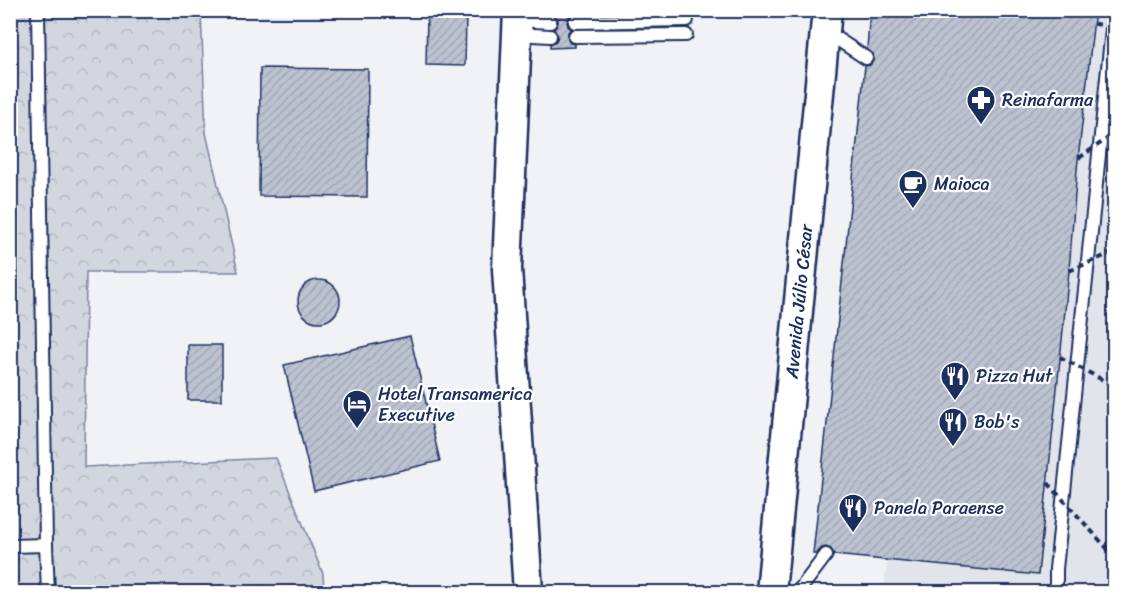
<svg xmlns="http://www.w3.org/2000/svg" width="1125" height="603" viewBox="0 0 1125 603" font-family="Sriracha,sans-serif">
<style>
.built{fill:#e1e4ea}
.forest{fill:url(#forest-crowns);stroke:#76829e;stroke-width:1.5}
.building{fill:url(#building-hatch);stroke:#1b2f5e;stroke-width:1.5}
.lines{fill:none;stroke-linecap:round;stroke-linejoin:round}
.service-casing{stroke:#1b2f5e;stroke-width:16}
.tertiary-casing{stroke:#1b2f5e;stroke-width:33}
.service{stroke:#fff;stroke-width:12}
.tertiary{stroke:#fff;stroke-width:28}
.path-bridge{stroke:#1b2f5e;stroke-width:4;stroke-dasharray:6 4.5;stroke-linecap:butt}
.labels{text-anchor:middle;stroke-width:4.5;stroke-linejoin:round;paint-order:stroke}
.poi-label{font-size:18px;fill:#1b2f5e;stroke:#fff;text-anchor:start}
.street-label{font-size:18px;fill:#1b2f5e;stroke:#fff}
</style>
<defs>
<pattern id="forest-crowns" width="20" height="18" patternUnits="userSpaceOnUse" patternTransform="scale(1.5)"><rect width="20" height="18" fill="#d2d6df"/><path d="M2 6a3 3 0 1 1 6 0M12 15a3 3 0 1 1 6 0" fill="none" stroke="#b4b8c2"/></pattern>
<pattern id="building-hatch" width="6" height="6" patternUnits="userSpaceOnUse" patternTransform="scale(1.5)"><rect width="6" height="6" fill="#bcc2d0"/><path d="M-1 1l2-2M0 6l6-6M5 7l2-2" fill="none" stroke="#a1a7b5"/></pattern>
</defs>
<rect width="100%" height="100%" fill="#f1f2f5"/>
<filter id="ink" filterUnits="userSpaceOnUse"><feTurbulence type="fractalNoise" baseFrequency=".0167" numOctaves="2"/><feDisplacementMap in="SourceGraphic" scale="12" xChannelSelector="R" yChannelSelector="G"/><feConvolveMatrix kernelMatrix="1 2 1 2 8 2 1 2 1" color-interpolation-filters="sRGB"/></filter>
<g filter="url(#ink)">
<path class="built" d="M870,11h244v581h-231l5,-32 -75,-6z"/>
<path class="forest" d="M69,10v2h132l5,121 32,139h-152l-2,195 192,-9 47,116 1,18h-313l-1,-581z"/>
<path class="building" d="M550,10h25v4l-5,1 -3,7 1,4 3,3 -3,3v8l2,3 5,1v3l-25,1v-4l6,-3 2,-5 -4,-7 4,-6v-4l-3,-3 -5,-2z
M870,10h225l-18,159 -8,102 -31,304 -204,-20 -3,-6 -5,-2 -4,1 -6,6h-3l52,-488 5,-1 4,-6 -1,-5 -6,-5z
M427,14h39l-1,52 -39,-1z
M260,68l108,1 -1,128 -108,-1z
M298 301a21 21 0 1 1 42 0a21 21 0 1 1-42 0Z
M410,336l30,125 -126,30 -30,-126z
M188,345h34v55h-34z"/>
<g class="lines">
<g class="service-casing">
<path id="service" d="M38,10l8,535 2,47
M518,20l32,2
M575,22l112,-2
M825,31l41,27
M517,34l33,2
M575,36l111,-1
M10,546l36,-1
M798,592l28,-37
M1056,592v-23l58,-559"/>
</g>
<g class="tertiary-casing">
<g id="tertiary">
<path d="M518,10l-11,259 21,323"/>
<path id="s1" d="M771,592l56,-582"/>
</g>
</g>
<use href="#service" class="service"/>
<use href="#tertiary" class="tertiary"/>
<path class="path-bridge" d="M1094,24l20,2
M1079,158l35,-24
M1069,271l45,-19
M1060,357l54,29
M1048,483l66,73"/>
</g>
</g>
<defs>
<g id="pharmacy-pin" transform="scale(1.5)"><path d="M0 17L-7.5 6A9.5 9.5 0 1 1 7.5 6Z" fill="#1b2f5e" stroke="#fff"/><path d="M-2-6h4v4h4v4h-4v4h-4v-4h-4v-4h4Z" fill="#fff"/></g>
<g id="cafe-pin" transform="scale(1.5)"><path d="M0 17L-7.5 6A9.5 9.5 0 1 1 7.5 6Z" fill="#1b2f5e" stroke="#fff"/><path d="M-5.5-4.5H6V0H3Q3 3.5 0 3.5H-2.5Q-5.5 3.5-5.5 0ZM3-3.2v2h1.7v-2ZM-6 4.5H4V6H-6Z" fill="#fff"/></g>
<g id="restaurant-pin" transform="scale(1.5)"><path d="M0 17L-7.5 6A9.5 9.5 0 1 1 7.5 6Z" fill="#1b2f5e" stroke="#fff"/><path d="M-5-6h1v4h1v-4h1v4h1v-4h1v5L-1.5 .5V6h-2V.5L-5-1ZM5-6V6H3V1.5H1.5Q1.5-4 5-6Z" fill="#fff"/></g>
<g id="hotel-pin" transform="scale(1.5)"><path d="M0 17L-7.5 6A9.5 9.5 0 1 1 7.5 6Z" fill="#1b2f5e" stroke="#fff"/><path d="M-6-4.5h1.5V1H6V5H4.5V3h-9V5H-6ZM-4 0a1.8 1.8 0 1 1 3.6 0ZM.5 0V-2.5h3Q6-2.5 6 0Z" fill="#fff"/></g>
</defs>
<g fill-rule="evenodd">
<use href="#pharmacy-pin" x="981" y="100"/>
<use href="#cafe-pin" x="913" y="184"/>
<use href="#restaurant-pin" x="955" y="376"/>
<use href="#hotel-pin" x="357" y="404"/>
<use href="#restaurant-pin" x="953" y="422"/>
<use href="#restaurant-pin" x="853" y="508"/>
</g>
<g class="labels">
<g class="poi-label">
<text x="1002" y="106">Reinafarma</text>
<text x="934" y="190">Maioca</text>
<text x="976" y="382">Pizza Hut</text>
<text x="378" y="400">Hotel Transamerica<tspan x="378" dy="21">Executive</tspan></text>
<text x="974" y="428">Bob's</text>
<text x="874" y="514">Panela Paraense</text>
</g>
<g class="street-label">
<text dy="6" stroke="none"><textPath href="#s1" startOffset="292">Avenida Júlio César</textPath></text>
</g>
</g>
<rect width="1125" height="603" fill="none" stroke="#fff" stroke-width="36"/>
<rect x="18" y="18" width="1089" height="567" fill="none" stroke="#1b2f5e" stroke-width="2" filter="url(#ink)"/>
</svg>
